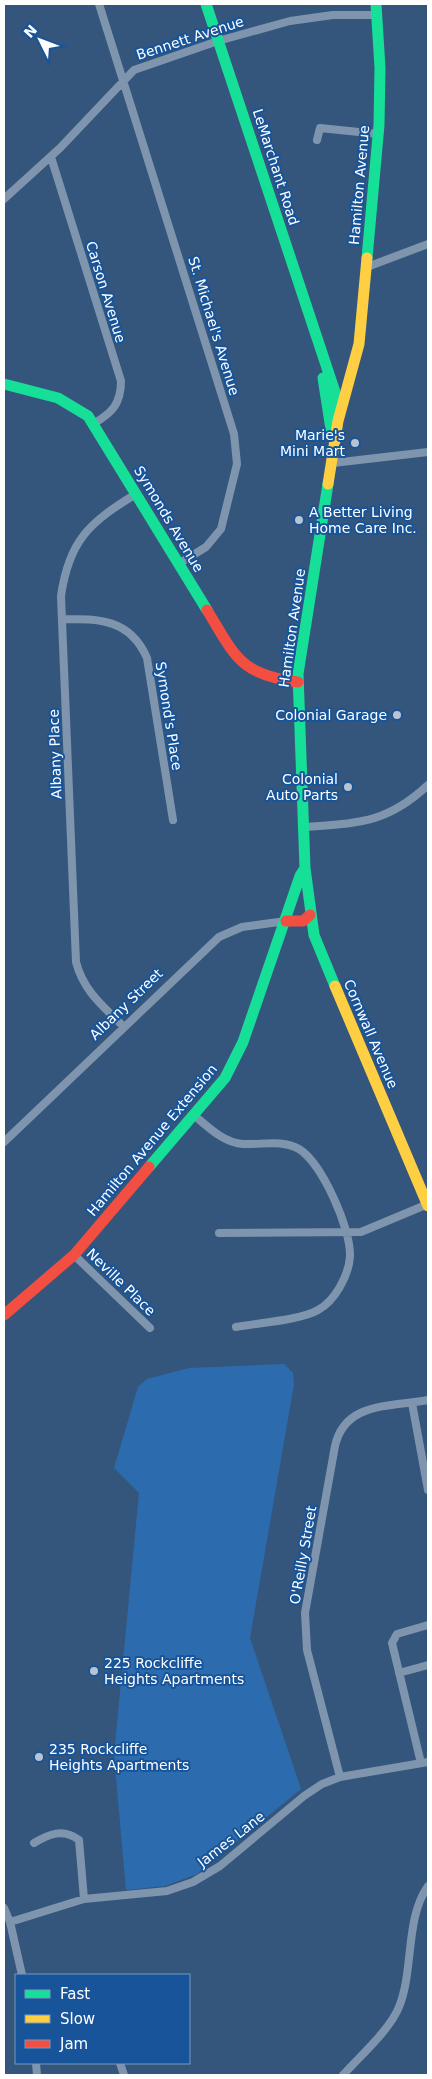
<svg xmlns="http://www.w3.org/2000/svg" width="432" height="2079" viewBox="0 0 432 2079" font-family="'DejaVu Sans',sans-serif">
<style>
.green{fill:#2c6cae}
.lines{fill:none;stroke-linecap:round;stroke-linejoin:round}
.street{stroke:#7f95ae;stroke-width:8}
.fast{stroke:#16e098;stroke-width:11}
.slow{stroke:#ffcf43;stroke-width:11}
.jam{stroke:#f24e42;stroke-width:11}
.poi-dot{fill:#b8c4d1;stroke:#175499;stroke-width:2}
.labels{text-anchor:middle;stroke-width:4;stroke-linejoin:round;paint-order:stroke}
.street-label{font-size:14px;fill:#fff;stroke:#175499}
.poi-label{font-size:14px;fill:#fff;stroke:#175499;text-anchor:end}
</style>
<rect width="100%" height="100%" fill="#34567c"/>
<path class="green" d="M284,1364l9,9 1,11 -44,254 51,151 -104,85 -32,12 -39,4 -12,-135 25,-262 -25,-25 24,-81 9,-8 42,-11z"/>
<g class="lines">
<path class="street" d="M99,4l135,430 3,30 -16,65 -15,18 -26,16
M317,140l3,-12 58,6
M51,157l70,224c0,23 -9,32 -28,43
M4,199l56,-51 74,-78 84,-29 72,-20 43,-6h44
M367,267l61,-23
M333,463l95,-11
M62,619c38,0 68,0 85,39l26,162
M304,827c54,-4 82,-3 124,-42
M124,1027c-21,-21 -40,-35 -48,-65l-15,-366c8,-56 29,-74 75,-102
M195,1116c13,11 29,27 48,28 18,1 39,-5 56,5 23,14 52,80 51,107 -1,19 -15,45 -32,54 -17,10 -61,13 -82,17
M4,1142l215,-205 23,-10 44,-6
M219,1233l142,-1 67,-28
M74,1255l76,73
M412,1403l16,87
M399,1673l29,-8
M421,1763l-29,-120 5,-9 31,-9
M340,1777l-33,-127 -2,-37 30,-167c10,-45 57,-39 93,-46
M34,1843c15,-9 29,-15 45,-3l5,59
M4,1908l6,14 12,53
M10,1922l74,-23 83,-8 26,-9 27,-16 84,-70 18,-12 18,-7 88,-15
M36,2063l1,12
M120,2063l4,12
M343,2075c17,-19 46,-44 56,-68 15,-37 6,-89 29,-121"/>
<path class="fast" d="M206,4l130,391 2,19
M367,258l12,-133 1,-57 -4,-64
M323,378l9,58
M4,384l54,14 30,18 119,194
M328,484l-30,190 7,194 9,67 21,51
M149,1167l76,-89 18,-36 57,-166 5,-8"/>
<path class="slow" d="M328,484l10,-63 21,-77 8,-86
M335,986l93,220"/>
<path class="jam" d="M207,610c28,46 33,65 91,72
M286,921h17l7,-6
M4,1315l70,-60 75,-88"/>
</g>
<g class="poi-dot">
<circle cx="355" cy="443" r="5"/>
<circle cx="299" cy="520" r="5"/>
<circle cx="397" cy="715" r="5"/>
<circle cx="348" cy="787" r="5"/>
<circle cx="94" cy="1671" r="5"/>
<circle cx="39" cy="1757" r="5"/>
</g>
<g class="labels">
<g class="street-label">
<text transform="translate(190 38) rotate(-18)" y="5">Bennett Avenue</text>
<text transform="translate(276 167) rotate(72)" y="5">LeMarchant Road</text>
<text transform="translate(359 185) rotate(-85)" y="5">Hamilton Avenue</text>
<text transform="translate(106 292) rotate(73)" y="5">Carson Avenue</text>
<text transform="translate(214 326) rotate(73)" y="5">St. Michael's Avenue</text>
<text transform="translate(169 519) rotate(59)" y="5">Symonds Avenue</text>
<text transform="translate(292 628) rotate(-82)" y="5">Hamilton Avenue</text>
<text transform="translate(169 716) rotate(81)" y="5">Symond's Place</text>
<text transform="translate(55 754) rotate(-92)" y="5">Albany Place</text>
<text transform="translate(126 1004) rotate(-44)" y="5">Albany Street</text>
<text transform="translate(371 1034) rotate(67)" y="5">Cornwall Avenue</text>
<text transform="translate(152 1140) rotate(-50)" y="5">Hamilton Avenue Extension</text>
<text transform="translate(121 1282) rotate(44)" y="5">Neville Place</text>
<text transform="translate(303 1555) rotate(-80)" y="5">O'Reilly Street</text>
<text transform="translate(231 1839) rotate(-38)" y="5">James Lane</text>
</g>
<g class="poi-label">
<text x="345" y="440">Marie's<tspan x="345" dy="16">Mini Mart</tspan></text>
<text x="309" y="517" text-anchor="start">A Better Living<tspan x="309" dy="16">Home Care Inc.</tspan></text>
<text x="387" y="720">Colonial Garage</text>
<text x="338" y="784">Colonial<tspan x="338" dy="16">Auto Parts</tspan></text>
<text x="104" y="1668" text-anchor="start">225 Rockcliffe<tspan x="104" dy="16">Heights Apartments</tspan></text>
<text x="49" y="1754" text-anchor="start">235 Rockcliffe<tspan x="49" dy="16">Heights Apartments</tspan></text>
</g>
</g>
<rect width="432" height="2079" fill="none" stroke="#ffffff" stroke-width="10"/>
<rect x="15" y="1974" width="175" height="90" fill="#175499" stroke="#7498c2"/>
<rect x="25" y="1990" width="25" height="8" fill="#16e098" stroke="#7498c2"/>
<text x="60" y="1999" font-size="15" fill="#ffffff">Fast</text>
<rect x="25" y="2015" width="25" height="8" fill="#ffcf43" stroke="#7498c2"/>
<text x="60" y="2024" font-size="15" fill="#ffffff">Slow</text>
<rect x="25" y="2040" width="25" height="8" fill="#f24e42" stroke="#7498c2"/>
<text x="60" y="2049" font-size="15" fill="#ffffff">Jam</text>
<g transform="translate(40 40) rotate(312)" stroke="#175499" stroke-width="4" paint-order="stroke">
<path d="M0-4L9 19L0 12L-9 19Z" fill="#ffffff"/>
<text y="-8" font-size="14" font-weight="bold" text-anchor="middle" fill="#ffffff">N</text>
</g>
</svg>
